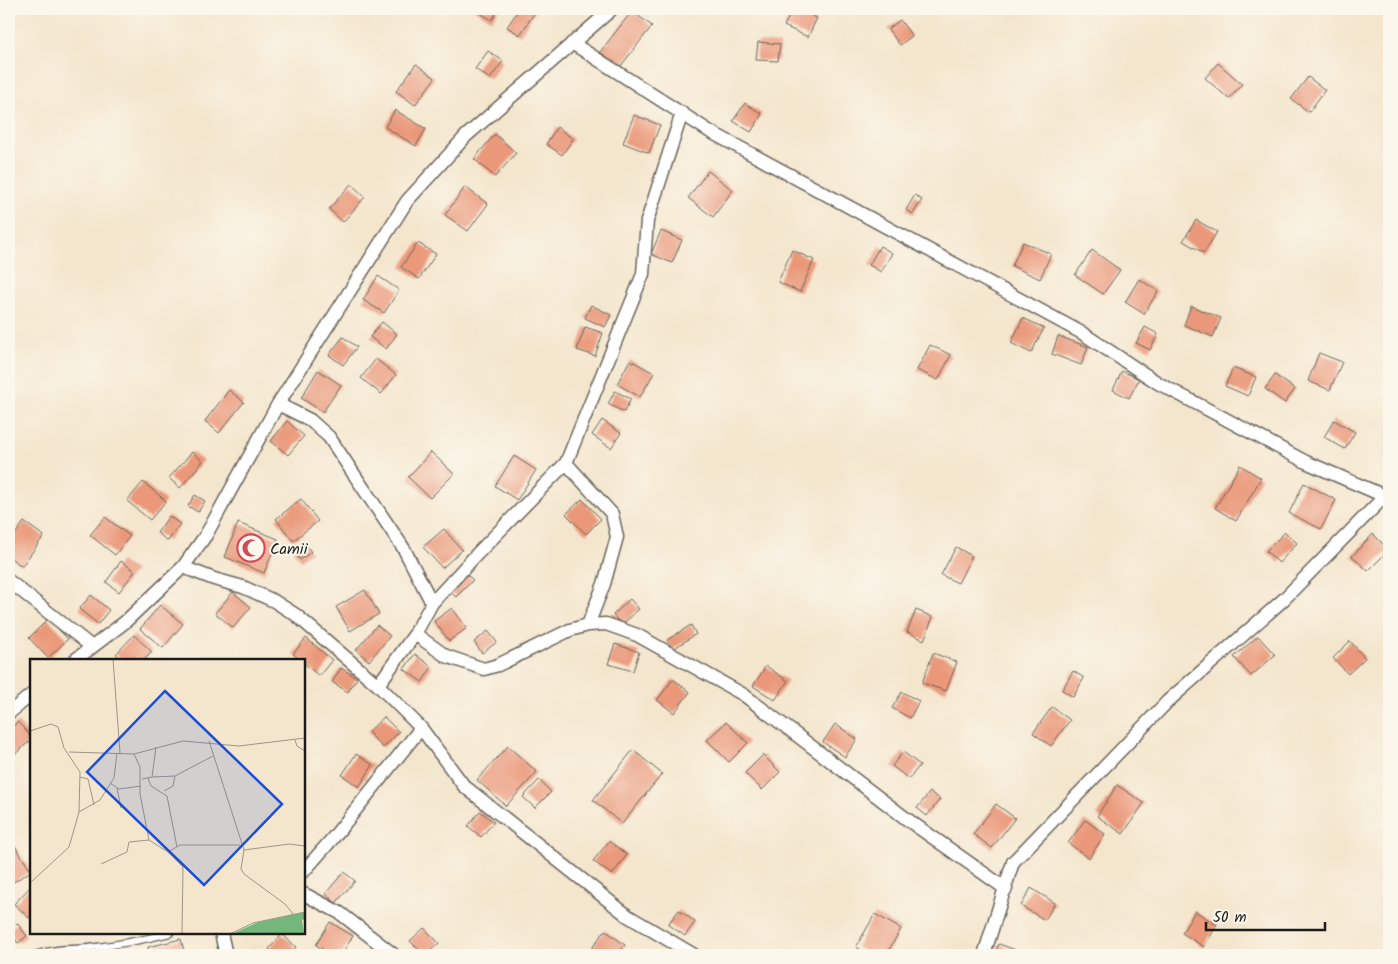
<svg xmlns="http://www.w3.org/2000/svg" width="1398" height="964" viewBox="0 0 1398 964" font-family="Kalam,sans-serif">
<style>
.building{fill:#ea9879}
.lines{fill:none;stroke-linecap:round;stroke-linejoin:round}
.lane-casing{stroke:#68635a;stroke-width:9}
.street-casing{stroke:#68635a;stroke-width:15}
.lane{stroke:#fff;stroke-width:6}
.street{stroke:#fff;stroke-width:12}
.labels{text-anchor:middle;stroke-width:4;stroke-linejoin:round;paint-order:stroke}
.poi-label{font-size:16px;fill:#1c1c1c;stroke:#fbf7ec;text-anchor:start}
.inset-road{fill:none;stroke:#9e9586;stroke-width:1}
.view{fill:#1d4ed8;fill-opacity:0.15;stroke:#1d4ed8;stroke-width:2.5}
.inset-edge{fill:none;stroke:#1c1c1c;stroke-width:2.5}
</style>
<rect width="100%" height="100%" fill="#fbf7ec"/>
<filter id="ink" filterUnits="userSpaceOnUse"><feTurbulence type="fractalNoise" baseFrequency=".02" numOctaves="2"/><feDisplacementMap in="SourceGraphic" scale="10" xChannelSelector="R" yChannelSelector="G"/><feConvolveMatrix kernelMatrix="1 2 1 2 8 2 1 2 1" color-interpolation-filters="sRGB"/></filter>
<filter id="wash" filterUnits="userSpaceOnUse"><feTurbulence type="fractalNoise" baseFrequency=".0096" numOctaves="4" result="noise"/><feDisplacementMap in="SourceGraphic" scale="20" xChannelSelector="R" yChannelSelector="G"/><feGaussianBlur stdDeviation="1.12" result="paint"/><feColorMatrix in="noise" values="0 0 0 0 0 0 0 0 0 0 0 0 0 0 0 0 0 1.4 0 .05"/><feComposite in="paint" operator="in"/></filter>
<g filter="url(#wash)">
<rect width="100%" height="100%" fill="#f4e6cd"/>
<g id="blocks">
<path class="building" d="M473,9h26l-7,11z
M519,9h18l-17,26 -13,-8z
M793,9h5l19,9 -9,19 -24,-11z
M632,11l20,15 -32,41 -20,-15z
M900,20l12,16 -12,9 -12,-16z
M758,42l22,2 -2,17 -22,-1z
M488,51l15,10 -13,18 -15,-10z
M1218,63l24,21 -13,15 -24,-21z
M416,64l19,14 -20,27 -19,-14z
M1308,77l17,13 -16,22 -18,-13z
M745,103l17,11 -11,18 -18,-11z
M395,110l31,19 -10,17 -31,-19z
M634,115l26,10 -11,28 -26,-10z
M557,127l16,12 -11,16 -16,-11z
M495,134l21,19 -21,24 -21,-18z
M708,171l25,19 -20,27 -25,-19z
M351,184l14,13 -22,25 -14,-13z
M465,187l23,17 -20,27 -23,-16z
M915,195l7,5 -9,14 -7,-4z
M1196,220l21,12 -13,21 -21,-12z
M661,231l21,9 -10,23 -21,-9z
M1023,242l28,12 -11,25 -28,-13z
M418,243l18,11 -17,25 -18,-12z
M880,246l12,7 -11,19 -12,-7z
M792,250l22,10 -14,32 -22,-10z
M1092,250l28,20 -17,24 -28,-19z
M378,276l21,14 -15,23 -21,-13z
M1139,279l19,12 -14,23 -19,-12z
M591,305l20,10 -6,12 -20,-9z
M1191,306l30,12 -8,19 -29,-12z
M1023,318l21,10 -13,25 -20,-10z
M382,322l15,12 -11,15 -16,-12z
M585,327l18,6 -8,23 -18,-6z
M1145,327l13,7 -8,16 -14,-7z
M1058,336l30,11 -7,18 -29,-11z
M343,337l14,10 -14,18 -14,-10z
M930,345l21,10 -13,25 -21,-10z
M1319,353l23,9 -12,28 -22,-9z
M376,359l20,16 -15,19 -20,-16z
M630,360l24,13 -14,24 -23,-13z
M1233,368l23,9 -8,19 -23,-10z
M318,370l23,15 -18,27 -22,-14z
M1122,371l17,8 -10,19 -16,-8z
M1275,375l20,14 -10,14 -20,-14z
M229,390l15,12 -25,31 -14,-12z
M615,391l16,8 -7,13 -16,-8z
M602,420l19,13 -10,15 -19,-13z
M1334,420l21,12 -10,17 -21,-12z
M287,421l17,15 -16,19 -17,-14z
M192,452l11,9 -23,27 -11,-10z
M431,452l23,22 -24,24 -22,-21z
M514,456l22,14 -19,30 -22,-14z
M1240,465l21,13 -25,43 -21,-13z
M143,482l23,19 -16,19 -23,-19z
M1304,483l32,17 -15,29 -32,-16z
M195,495l10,6 -7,11 -10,-6z
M301,499l17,22 -25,20 -17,-22z
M582,499l19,20 -15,15 -20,-20z
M169,516l11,8 -12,17 -11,-8z
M105,517l25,19 -15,19 -25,-20z
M24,522l20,14 -22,30 -13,-9v-14z
M238,523l40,16 -14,34 -39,-16z
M444,529l18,21 -20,18 -19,-21z
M1285,532l12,11 -18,20 -13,-12z
M1373,534l16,16 -21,21 -16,-15z
M304,542l7,10 -11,8 -7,-10z
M956,547l16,9 -14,27 -17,-8z
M121,561l14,10 -16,21 -13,-10z
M466,574l7,6 -17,17 -7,-6z
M365,590l14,24 -29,17 -14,-24z
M233,592l18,15 -18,21 -18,-15z
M91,595l18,15 -11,14 -19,-15z
M630,599l9,10 -17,16 -9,-10z
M160,605l23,19 -20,24 -23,-19z
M452,608l15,20 -18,13 -15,-20z
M916,610l17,7 -9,23 -17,-8z
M48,619l20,20 -20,19 -19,-20z
M377,625l13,11 -21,25 -13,-11z
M691,625l5,9 -23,15 -6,-9z
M488,631l9,11 -15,11 -8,-11z
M134,635l18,17 -8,8h-21l-7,-6z
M1258,636l17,19 -24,21 -17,-19z
M306,638l26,22 -13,16 -15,-13v-3h-3l-8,-6z
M1350,641l15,17 -17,16 -15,-16z
M615,644l24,8 -6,19 -25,-7z
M933,653l24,9 -11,29 -24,-8z
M415,654l17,13 -10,15 -18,-13z
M766,666l22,15 -13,19 -22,-14z
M341,668l16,10 -9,14 -16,-10z
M1073,671l11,7 -11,19 -11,-7z
M673,679l17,13 -16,21 -17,-13z
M902,692l17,9 -9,17 -18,-10z
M1052,707l18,13 -19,26 -18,-13z
M384,717l15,15 -16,16 -15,-16z
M18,722l13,15v3l-17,15 -5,-6v-20z
M726,722l22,21 -19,19 -22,-22z
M835,724l22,15 -12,18 -22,-15z
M508,746l29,26 -31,34 -29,-26z
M633,750l29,24 -40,50 -29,-24z
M903,752l17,13 -11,14 -17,-13z
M356,754l17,11 -14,22 -17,-12z
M763,755l17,17 -18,18 -17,-17z
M539,780l12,12 -16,16 -12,-11z
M1117,785l27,18 -21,31 -26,-18z
M930,792l10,7 -13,17 -10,-8z
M996,804l19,14 -23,30 -19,-14z
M480,811l14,11 -13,15 -13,-11z
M1085,820l20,14 -16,24 -21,-15z
M609,841l18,14 -15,20 -19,-14z
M14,845l17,26 -22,14v-37z
M344,872l11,9 -19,22 -11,-9z
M31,886v29l-2,3 -15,-14z
M1031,888l24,15 -10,17 -24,-14z
M679,910l16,12 -10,14 -17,-12z
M1195,911l22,14 -13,22 -22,-14z
M875,914l26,15 -15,26h-16l-14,-8z
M330,922l23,14 -12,19h-9l-16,-10z
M17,923l10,13 -9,7 -9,-12z
M424,928l15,15 -13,12h-2l-14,-14z
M605,930l20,15 -8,10h-15l-10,-7z
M282,934l14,13 -7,8h-12l-8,-6z
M181,939l4,16h-35l-2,-8z
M999,944l22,8 -2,3h-25z
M256,950l6,5h-11z"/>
</g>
</g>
<g filter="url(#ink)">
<use href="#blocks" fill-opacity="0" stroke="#68635a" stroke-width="1"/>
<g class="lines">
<g class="lane-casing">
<path id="lane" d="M35,955c20,-7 33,-5 54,-7 27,-3 54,-8 81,-15"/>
</g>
<g class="street-casing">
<path id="street" d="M572,43l137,88 373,202 76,50 148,79 83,36
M278,404l32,16 19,17 75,112 28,54 -17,31 -37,51
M183,567l31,12 29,8 31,14 22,14 82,70 43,43 43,58 164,130 66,39
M9,581l83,66
M432,603l45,-49 89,-91
M588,625l16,-41 13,-47 -5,-23 -46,-51 77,-189 4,-53 35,-108
M415,634l31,22 38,13 14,-4 72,-35 18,-5 18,-1 31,11 107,60 164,125 98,69
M75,660l50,-38 58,-55 23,-32 72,-131 129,-203 59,-65 146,-127
M9,713l22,-18
M304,871l29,-33 88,-110
M304,894l36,19 54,42
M221,933l5,22
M984,955l29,-93 155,-161 115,-101 102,-104"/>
</g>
<use href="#lane" class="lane"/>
<use href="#street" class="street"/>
</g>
</g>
<defs>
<g id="mosque-ring" transform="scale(1.4375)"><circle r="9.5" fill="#fbf7ec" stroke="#d1495b" stroke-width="1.5"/><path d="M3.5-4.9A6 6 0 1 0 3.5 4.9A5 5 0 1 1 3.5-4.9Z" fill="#d1495b"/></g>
</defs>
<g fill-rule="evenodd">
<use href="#mosque-ring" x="251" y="548"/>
</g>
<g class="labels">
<g class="poi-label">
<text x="270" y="554">Camii</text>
</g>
</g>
<g transform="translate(30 659)">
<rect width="275" height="275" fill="#f4e6cd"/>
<path d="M275,253v7l-3,1 2,14h-72l26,-12z" fill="#73b77a"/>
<path class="inset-road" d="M83,0l7,94M0,72l21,-7 7,3 6,21 16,24 -1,40M265,81l2,6 8,5M179,82l35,109 -3,19 3,5 41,30 9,11M39,93l65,2 49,-13 56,5 66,-8M104,95l6,13v27l9,46 19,12 15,15 -1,67M50,118l8,2 6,26M122,118l23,-1M118,119l3,8 16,10 10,51M112,120l10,-2 4,-30M80,124l9,6 22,-3M87,129l4,20M134,132l9,-5 2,-10 38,-20M214,191l45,-6 16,2M138,193l12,-7h60M71,205l26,-12 2,-10 20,-2M0,224l39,-36 10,-35 21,-12 14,-22 3,-25M200,275l23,-11 52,-11"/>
<path class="view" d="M135,32l117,113 -78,81 -117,-113z"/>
<rect width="275" height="275" class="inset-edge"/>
</g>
<rect width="1398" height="964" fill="none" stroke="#fbf7ec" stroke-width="30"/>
<path d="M1206 922v8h119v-8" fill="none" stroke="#1c1c1c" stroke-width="2.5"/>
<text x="1213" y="922" font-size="15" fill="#1c1c1c" stroke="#fbf7ec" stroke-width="4" paint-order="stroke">50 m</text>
</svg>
